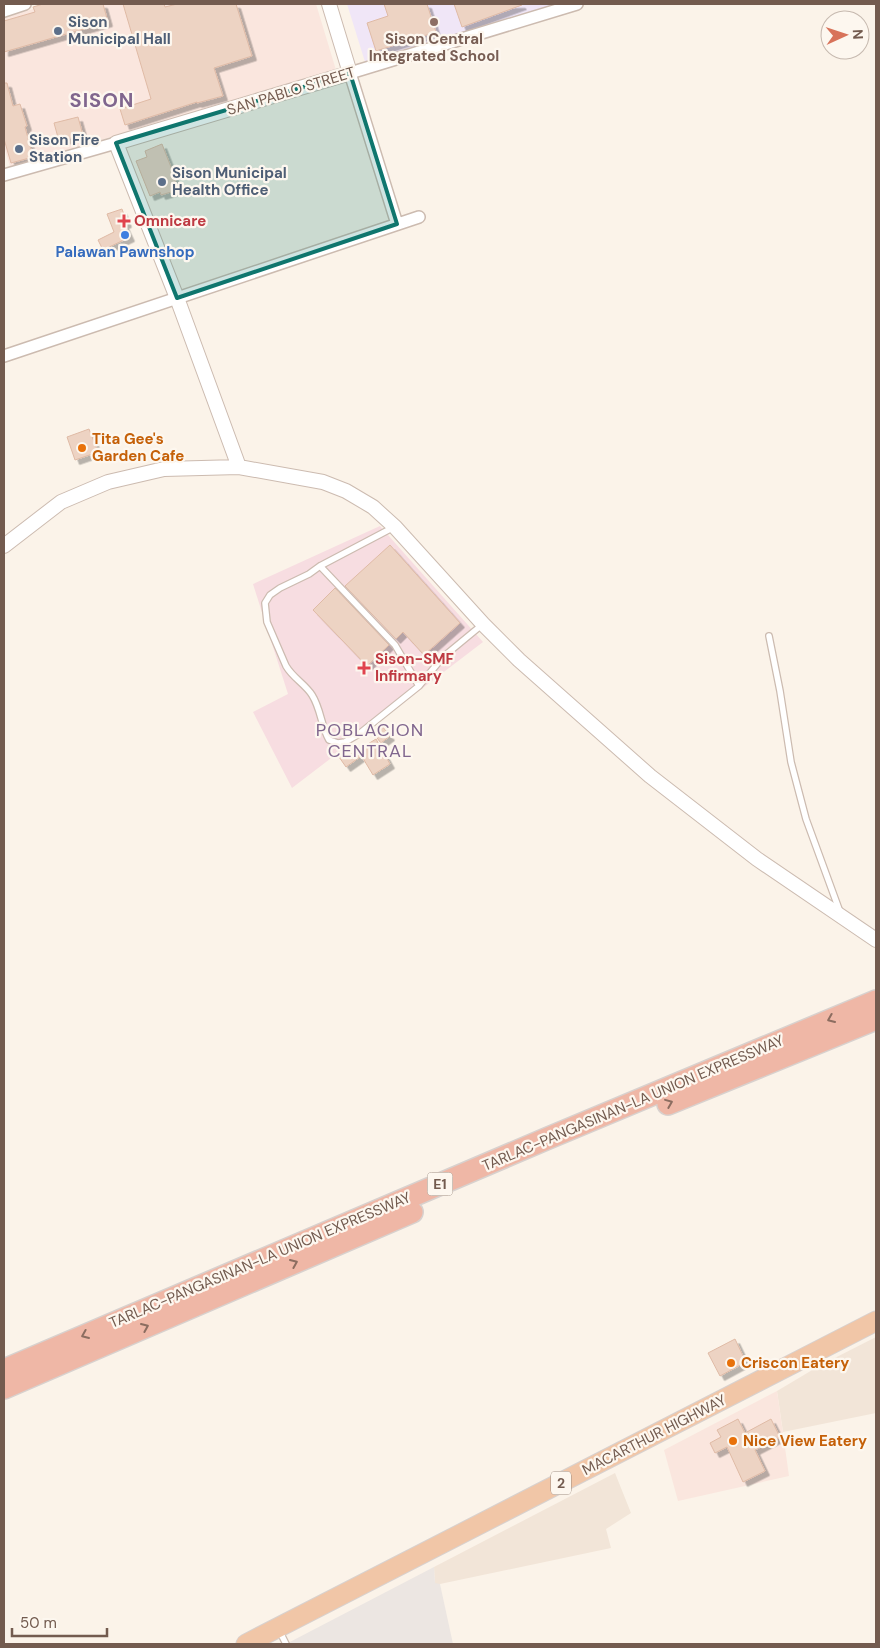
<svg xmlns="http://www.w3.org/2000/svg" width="880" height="1648" viewBox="0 0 880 1648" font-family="'DM Sans',sans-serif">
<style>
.residential{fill:#f2e5d8}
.commercial{fill:#fae6de}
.industrial{fill:#ece6e2}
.education{fill:#f0e6f7}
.medical{fill:#f7dde1}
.building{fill:#edd3c3;stroke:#dfbaa5;filter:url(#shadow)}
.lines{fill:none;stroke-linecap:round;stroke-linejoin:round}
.service-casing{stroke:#ccbbb0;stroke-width:8}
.minor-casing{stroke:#ccbbb0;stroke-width:14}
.tertiary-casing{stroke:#ccbbb0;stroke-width:16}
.trunk-casing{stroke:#d8d1ce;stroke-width:21}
.motorway-casing{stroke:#d8d1ce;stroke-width:24}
.service{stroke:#fff;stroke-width:5.5}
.minor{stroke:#fff;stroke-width:11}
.tertiary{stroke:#fff;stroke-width:14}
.trunk{stroke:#f1c6a7;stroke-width:19}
.motorway{stroke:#efb7a6;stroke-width:21}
.oneway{stroke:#8c6d60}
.marked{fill:#0f766e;fill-opacity:0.2;stroke:#0f766e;stroke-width:4;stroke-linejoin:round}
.education-dot{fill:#8d6e63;stroke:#fdf7ef;stroke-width:2}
.service-dot{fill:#5c6f8a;stroke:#fdf7ef;stroke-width:2}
.health-dot{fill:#e0444e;stroke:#fdf7ef;stroke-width:2}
.shop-dot{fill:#3f7fe0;stroke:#fdf7ef;stroke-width:2}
.food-dot{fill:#e8710a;stroke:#fdf7ef;stroke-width:2}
.labels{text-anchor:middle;stroke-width:4.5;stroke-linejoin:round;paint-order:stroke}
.shield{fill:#fdf7ef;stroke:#9c8a7f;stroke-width:1}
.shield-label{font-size:14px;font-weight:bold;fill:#735b4f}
.service-label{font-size:15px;font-weight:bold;fill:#4e5e75;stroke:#fdf7ef;text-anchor:start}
.education-label{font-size:15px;font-weight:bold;fill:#785e54;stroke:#fdf7ef}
.street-label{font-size:15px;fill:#735b4f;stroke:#fdf7ef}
.health-label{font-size:15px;font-weight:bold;fill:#be3a42;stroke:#fdf7ef;text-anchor:start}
.shop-label{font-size:15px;font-weight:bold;fill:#366cbe;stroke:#fdf7ef}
.food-label{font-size:15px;font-weight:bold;fill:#c56008;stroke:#fdf7ef;text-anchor:start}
.quarter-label{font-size:18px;letter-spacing:1px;fill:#80668e;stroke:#fdf7ef}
.district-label{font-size:20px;font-weight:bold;letter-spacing:1px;fill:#80668e;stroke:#fdf7ef}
</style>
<defs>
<filter id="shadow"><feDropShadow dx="4.5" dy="4.5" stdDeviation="0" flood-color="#0004"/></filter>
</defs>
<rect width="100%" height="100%" fill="#fbf3e9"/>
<path class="residential" d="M876,1337v76l-93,19 -6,-41 42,-25z
M615,1473l16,40 -25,16 5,19 -171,36h-5l-1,-17z"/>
<path class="commercial" d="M49,4h267l20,66 -326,97 -6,-21v-128z
M777,1391l12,85 -111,25 -14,-51z"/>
<path class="industrial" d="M434,1567l1,16 5,1 13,60h-167z"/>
<path class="education" d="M347,4h227l-208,61z"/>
<path class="medical" d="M380,526l103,116 -191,146 -39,-76 35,-18 -35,-110z"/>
<path class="building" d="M43,4h60l5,18 -104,30v-31l31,-9 -2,-5z
M123,4h41l1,3 12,-3h59l16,52 -38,12 9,28 -26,7v-1l-72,23 -5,-16 31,-10z
M384,4h43l9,28 -60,19 -9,-28 21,-7z
M454,4h67l1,1 -60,22z
M4,83h3l6,23 7,-2 7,22 -2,1 8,30 -22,6 -7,-24z
M78,117l5,18 -24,6 -5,-18z
M162,144l9,23 7,23 -17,5 -1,-3 -10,4 -14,-35 11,-4 -2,-6z
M122,209l5,14 -3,1 6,13 -27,13 -5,-10 16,-8 -7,-18z
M89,429l9,23 -23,8 -8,-23z
M390,545l70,78 -36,32 -21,-23 -7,7 -51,-53z
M335,588l54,57 -22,21 -54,-56z
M382,726l8,10 -9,7 -8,-10z
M376,739l14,25 -17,11 -15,-25z
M352,747l8,10 -14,10 -7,-10z
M735,1339l11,23 -26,14 -12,-23z
M738,1419l7,14 26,-14 9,18 -25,13 10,21 -22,11 -16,-35 -12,6 -5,-10 11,-6 -4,-7z"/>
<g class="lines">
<g class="service-casing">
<path id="service" d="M394,527l-74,39 -11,8 -29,14 -10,7 -5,8 2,19 19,44c7,12 19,18 26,29 9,14 9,31 17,45l9,3 7,-1 14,-8 60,-48 24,-29 40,-33
M320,566l75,79 24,41
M769,636l11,55 11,71 15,57 34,93
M279,1630l7,14"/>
</g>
<g class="minor-casing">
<path id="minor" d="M4,11l21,-7
M4,175l112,-32
M397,224l-47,-151 227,-69
M4,356l415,-139"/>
</g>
<g class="tertiary-casing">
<path id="tertiary" d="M239,467l-62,-169 -61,-155 234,-70 -21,-69
M4,546l57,-44 47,-20 56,-13 75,-2 84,15 23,9 27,16 22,20 88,97 36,36 131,116 107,83 119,81"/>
</g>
<g class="trunk-casing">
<path id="trunk" d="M246,1644l630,-323"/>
</g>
<g class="motorway-casing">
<path id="motorway" d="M668,1104l208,-85
M4,1370l542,-231 330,-138
M4,1388l408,-176"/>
</g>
<use href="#service" class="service"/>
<use href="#minor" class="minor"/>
<use href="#tertiary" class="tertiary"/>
<use href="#trunk" class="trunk"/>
<use href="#motorway" class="motorway"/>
</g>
<defs><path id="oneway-chevron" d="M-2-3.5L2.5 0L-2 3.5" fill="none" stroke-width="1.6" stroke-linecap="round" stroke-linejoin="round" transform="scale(1.25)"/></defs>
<g class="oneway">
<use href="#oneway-chevron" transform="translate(831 1019) rotate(157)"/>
<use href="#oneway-chevron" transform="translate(669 1103) rotate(-22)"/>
<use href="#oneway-chevron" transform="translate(294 1263) rotate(-23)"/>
<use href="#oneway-chevron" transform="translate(145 1327) rotate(-23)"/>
<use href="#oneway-chevron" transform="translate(85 1335) rotate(157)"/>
</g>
<path class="marked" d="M350,73l47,151 -220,74 -61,-155z"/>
<circle class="education-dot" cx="434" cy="22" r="5"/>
<g class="service-dot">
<circle cx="58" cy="31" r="5"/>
<circle cx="19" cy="149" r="5"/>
<circle cx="162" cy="182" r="5"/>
</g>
<g class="health-dot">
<path d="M121.5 213.5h5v5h5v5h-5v5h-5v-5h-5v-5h5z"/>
<path d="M361.5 660.5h5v5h5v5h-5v5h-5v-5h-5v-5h5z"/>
</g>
<circle class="shop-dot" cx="125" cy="235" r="5"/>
<g class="food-dot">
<circle cx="82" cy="448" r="5"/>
<circle cx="731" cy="1363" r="5"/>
<circle cx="733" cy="1441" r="5"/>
</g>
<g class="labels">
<g class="shield">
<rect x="427.5" y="1172.5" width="25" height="23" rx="4"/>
<rect x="551" y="1471.5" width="20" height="23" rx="4"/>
</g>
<g class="shield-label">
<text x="440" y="1189">E1</text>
<text x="561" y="1488">2</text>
</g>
<g class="service-label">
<text x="68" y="27">Sison<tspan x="68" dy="17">Municipal Hall</tspan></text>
<text x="29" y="145">Sison Fire<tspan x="29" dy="17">Station</tspan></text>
<text x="172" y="178">Sison Municipal<tspan x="172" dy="17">Health Office</tspan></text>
</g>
<g class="education-label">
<text x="434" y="44">Sison Central<tspan x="434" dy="17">Integrated School</tspan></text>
</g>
<g class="street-label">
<text transform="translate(291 91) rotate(-17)" y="5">SAN PABLO STREET</text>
<text transform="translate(633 1103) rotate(-23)" y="5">TARLAC-PANGASINAN-LA UNION EXPRESSWAY</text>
<text transform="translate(260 1260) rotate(-23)" y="5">TARLAC-PANGASINAN-LA UNION EXPRESSWAY</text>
<text transform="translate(654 1435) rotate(-27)" y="5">MACARTHUR HIGHWAY</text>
</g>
<g class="health-label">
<text x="134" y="226">Omnicare</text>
<text x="375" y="664">Sison-SMF<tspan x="375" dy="17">Infirmary</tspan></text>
</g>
<g class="shop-label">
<text x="125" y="257">Palawan Pawnshop</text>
</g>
<g class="food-label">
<text x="92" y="444">Tita Gee's<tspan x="92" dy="17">Garden Cafe</tspan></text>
<text x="741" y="1368">Criscon Eatery</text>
<text x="743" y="1446">Nice View Eatery</text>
</g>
<g class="quarter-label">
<text x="370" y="736">POBLACION<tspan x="370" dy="21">CENTRAL</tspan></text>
</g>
<g class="district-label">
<text x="102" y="107">SISON</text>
</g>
</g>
<rect width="880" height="1648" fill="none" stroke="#735b4f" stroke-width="10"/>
<g transform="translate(845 35) rotate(87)"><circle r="24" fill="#fdf7ef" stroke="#c6b9af"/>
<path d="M0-4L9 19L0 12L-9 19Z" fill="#d8735a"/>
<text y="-8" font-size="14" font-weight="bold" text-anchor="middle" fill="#735b4f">N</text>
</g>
<path d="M12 1628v8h95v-8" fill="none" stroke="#735b4f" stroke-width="2.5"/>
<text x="20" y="1628" font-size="15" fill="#735b4f" stroke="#fdf7ef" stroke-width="4" paint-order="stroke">50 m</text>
</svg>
